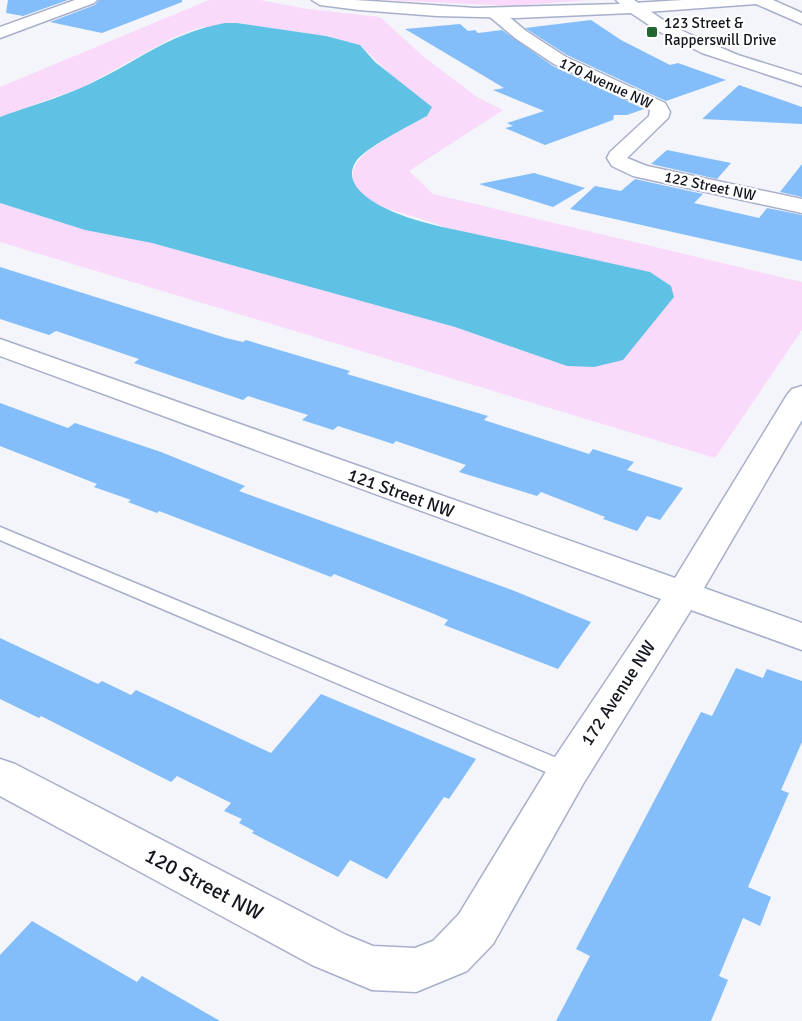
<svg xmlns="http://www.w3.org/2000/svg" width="802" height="1021" viewBox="0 0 802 1021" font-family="Signika,sans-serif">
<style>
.green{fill:#fadafa}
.water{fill:#5fc2e5}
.building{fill:#83befa}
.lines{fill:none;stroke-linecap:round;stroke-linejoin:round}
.service-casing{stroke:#a8afca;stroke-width:3}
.minor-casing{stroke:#a8afca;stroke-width:3}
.tertiary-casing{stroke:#a8afca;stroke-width:3}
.service{fill:#fff;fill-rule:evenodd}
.minor{fill:#fff;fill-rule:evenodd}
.tertiary{fill:#fff;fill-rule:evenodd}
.poi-dot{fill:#236630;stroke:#fff;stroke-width:2}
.labels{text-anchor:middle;stroke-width:4.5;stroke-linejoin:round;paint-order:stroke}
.far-poi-label{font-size:15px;fill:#14161f;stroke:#fff;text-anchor:start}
.far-street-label{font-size:15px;fill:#14161f;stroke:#fff}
.street-label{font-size:18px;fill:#14161f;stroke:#fff}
.near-street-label{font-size:21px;fill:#14161f;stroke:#fff}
</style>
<rect width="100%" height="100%" fill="#f3f5fb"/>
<path class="green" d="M209,0h51l48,9 72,8 44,40 53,40 26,13 -94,61 24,23 369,88v48l-87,128 -715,-216v-39l85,27 67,13 303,84 112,39c-31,-36 -63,-71 -95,-106 -8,-10 -19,-28 -31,-34 -21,-11 -92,-18 -88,-53 2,-23 55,-45 74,-57l-32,-37 -35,-34 -34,-9 -89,-13 -38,5 -27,10 -89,49 -83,30v-30z
M385,0h204l-75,6z"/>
<path class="water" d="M225,23h12l89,13 34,9 15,17 57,45 -5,9c-16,9 -65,33 -72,47 -14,25 24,43 41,50 29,12 63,17 93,24 54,11 107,23 161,35l21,14 3,11 -51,63 -29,7 -27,-1 -112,-39 -303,-84 -67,-13 -85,-27v-86c27,-10 56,-18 83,-30 50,-22 85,-54 142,-64z"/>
<path class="building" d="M8,0h60l-45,16 -17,-3z
M99,0h83v2l-80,31 -52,-11 45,-17z
M591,20l30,20 49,25 8,-2 48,17 -60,21 -99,-46 -42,-27z
M460,24l8,7 7,-1 3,3 24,-3 51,36 91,43 -17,6h-13l-1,5 -68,25 -40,-17 8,-2 -6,-3 37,-12 -51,-21 11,-2 -99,-59z
M739,85l63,22v17l-100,-5z
M667,150l64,13 -14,16 -66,-15z
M802,164v33l-22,-5z
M534,173l51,15 -32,19 -74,-23z
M635,179l68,15 -9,9 65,15 8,-10 35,7v46l-232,-52 25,-23 26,5z
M0,267l226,71 17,4 3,-2 104,31 -3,3 141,42 -4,4 105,34 4,-5 41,13 -7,8 56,18 -23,32 -13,-4 -10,15 -34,-12 2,-2 -64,-25 -4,4 -78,-24 7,-7 -70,-24 -3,3 -55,-18 -5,4 -31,-10 6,-5 -60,-19 -5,4 -109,-37 5,-4 -83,-28 -7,4 -49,-16z
M0,403l68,25 7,-5 86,29 84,34 -6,5 273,99 79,32 -33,47 -114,-44 4,-5 -14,-6 -100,-40 -3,3 -172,-66 -2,2 -29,-11 3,-2 -37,-13 3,-3 -97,-38z
M0,638l98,46 4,-3 29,14 5,-5 135,63 50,-59 155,65 -27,40 -5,-2 -57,82 -37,-19 -12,17 -86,-44 2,-2 -15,-8 3,-4 -18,-8 7,-8 -54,-27 -6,6 -130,-66 -2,2 -39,-19z
M736,668l27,10 4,-9 35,12v61l-21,48 8,3 -41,94 23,10 -11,29 -17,-8 -24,58 9,4 -17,41h-155l34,-65 -14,-7 125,-237 11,4z
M32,921l105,61 5,-6 78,45h-220v-66z"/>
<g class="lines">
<g class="service-casing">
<path id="service" d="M0,527l576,239 3,6 -3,6 -8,3 -8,-3 -560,-238z"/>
</g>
<g class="minor-casing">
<path id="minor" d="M75,0h22l-3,3 -94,35v-11z
M683,0h90l29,13v11l-46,-20 -123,9 -8,-5 8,-5z
M496,9l6,2 24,20 40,26 99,46 5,9 -2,6 -41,40 20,8 155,33v14l-169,-37 -21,-10 -5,-8 3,-6 39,-36 1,-6 -96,-46 -39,-26 -25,-21 -2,-3z
M0,339l675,239 112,-183 5,-6 10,-3v34l-98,168 98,35v27l-111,-40 -108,174 -90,160 -26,27 -51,21 -44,-2 -60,-25 -312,-169v-37l15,5 331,171 27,11 42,2 18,-7 26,-27 94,-154 108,-161 -661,-243z"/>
</g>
<g class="tertiary-casing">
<path id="tertiary" d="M312,0h43l121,8 144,-4 -4,-4h18l35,24 22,11 47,20 64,20v11l-100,-33 -44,-22 -27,-18 -115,5 -79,-2 -78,-6 -39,-5z"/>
</g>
<use href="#service" class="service"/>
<use href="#minor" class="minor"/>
<use href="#tertiary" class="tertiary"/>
</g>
<rect class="poi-dot" x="646" y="26" width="12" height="12" rx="3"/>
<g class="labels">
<g class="far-poi-label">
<text x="664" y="28">123 Street &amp;<tspan x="664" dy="17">Rapperswill Drive</tspan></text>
</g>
<g class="far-street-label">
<text transform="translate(606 83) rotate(25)" y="5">170 Avenue NW</text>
<text transform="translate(710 186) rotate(12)" y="5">122 Street NW</text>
</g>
<g class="street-label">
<text transform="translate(401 493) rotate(20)" y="6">121 Street NW</text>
<text transform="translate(618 693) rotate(-57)" y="6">172 Avenue NW</text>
</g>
<g class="near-street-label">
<text transform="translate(204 884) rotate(28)" y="7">120 Street NW</text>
</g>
</g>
</svg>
